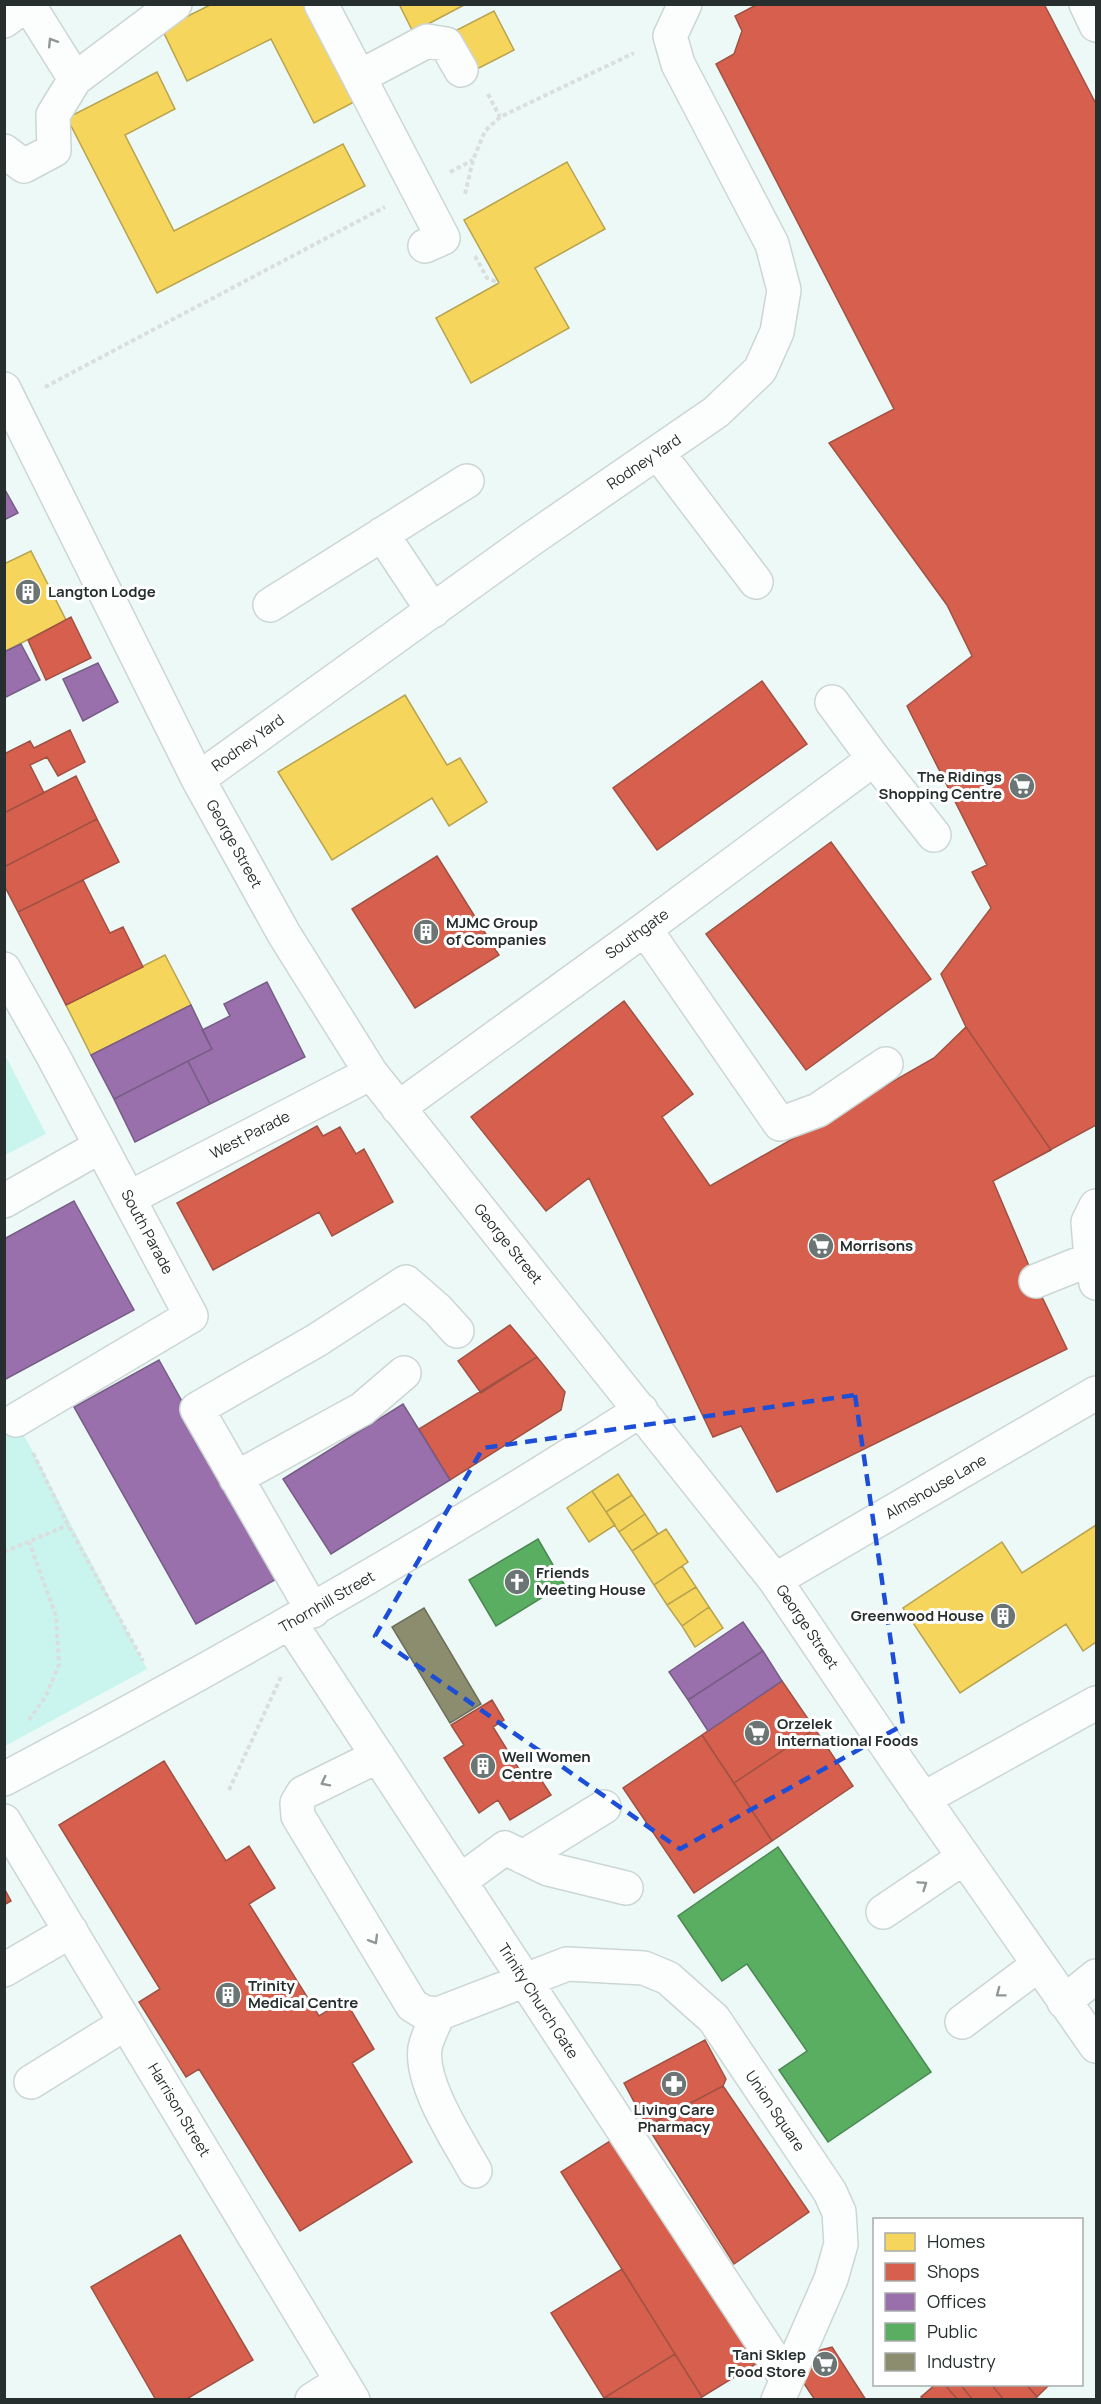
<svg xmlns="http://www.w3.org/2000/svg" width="1101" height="2404" viewBox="0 0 1101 2404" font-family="Manrope,sans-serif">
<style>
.green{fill:#caf5ef}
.homes{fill:#f6d55c;stroke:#b8a34e;stroke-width:1.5}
.shops{fill:#d6604d;stroke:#a15144;stroke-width:1.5}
.offices{fill:#9970ab;stroke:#765c86;stroke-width:1.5}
.public{fill:#5aae61;stroke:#4a8852;stroke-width:1.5}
.industry{fill:#8c8c6e;stroke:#6d705b;stroke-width:1.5}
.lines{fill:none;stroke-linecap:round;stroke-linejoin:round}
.minor-casing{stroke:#ccd6d4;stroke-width:36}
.path{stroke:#dadfde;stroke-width:4;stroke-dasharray:4.5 3;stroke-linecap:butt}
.minor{stroke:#fcfefe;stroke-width:33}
.oneway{stroke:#919696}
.marked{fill:none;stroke:#1d4ed8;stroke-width:4.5;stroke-dasharray:12 8;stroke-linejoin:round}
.labels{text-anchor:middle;stroke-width:6;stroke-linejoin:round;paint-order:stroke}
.street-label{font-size:15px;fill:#262f2e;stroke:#fff}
.poi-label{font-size:15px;font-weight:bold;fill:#262f2e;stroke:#fff;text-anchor:start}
</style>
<rect width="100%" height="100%" fill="#ecf9f7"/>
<path class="green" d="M5,1055l41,79 -41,21h-1z
M16,1420l131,249 -142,77 -1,-319z"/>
<path class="homes" d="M212,4h95l49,97 -42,22 -43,-84 -84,42 -25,-52z
M399,4h67l-53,28z
M494,11l20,39 -41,21 -20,-39z
M157,72l18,37 -50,26 49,96 169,-87 22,42 -208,107 -90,-175z
M567,162l38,67 -70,39 34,60 -98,55 -35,-65 63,-35 -35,-63z
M31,551l35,69 -62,32v-88z
M405,695l42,70 13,-7 27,44 -38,24 -17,-28 -100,62 -54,-88z
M165,955l26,50 -100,50 -25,-50z
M618,1474l14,21 -26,17 -14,-21z
M592,1491l23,34 -26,17 -22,-34z
M632,1495l13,19 -26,18 -13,-20z
M645,1514l13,20 -26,17 -13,-19z
M1096,1525v117l-13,9 -17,-27 -106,69 -57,-85 99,-66 20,31z
M666,1529l22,33 -34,23 -22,-34z
M682,1566l14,21 -29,18 -13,-20z
M696,1587l13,20 -27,19 -15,-21z
M709,1607l14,21 -28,19 -13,-21z"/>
<path class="shops" d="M758,4h286l52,100v1021l-103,56 50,118 24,50 -290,143 -36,-66 -28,11 -124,-259 -43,33 -75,-94 153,-116 69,93 -31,23 48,69 224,-128 32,-31 -25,-53 50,-66 -19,-36 15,-7 -80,-159 65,-50 -25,-51 -118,-162 65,-34 -178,-345 18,-10 8,-23 -7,-15z
M71,617l20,41 -45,22 -18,-40z
M762,681l45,63 -150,106 -44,-62z
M70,730l15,32 -27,14 -11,-19 -17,8 14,28 -40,20v-59l26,-13 4,7z
M76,776l21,43 -93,48v-54z
M97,819l22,43 -101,50 -14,-27v-18z
M831,842l100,137 -125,91 -100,-136z
M437,856l62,99 -84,53 -63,-99z
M83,880l27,53 13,-6 20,40 -77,38 -48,-93z
M624,1001l69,93 -31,23 48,69 224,-128 32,-31 85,123 -58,31 50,118 24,50 -290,143 -36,-66 -28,11 -124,-259 -43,33 -75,-94z
M317,1126l6,10 17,-9 16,27 8,-5 29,53 -61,34 -13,-24 -106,58 -36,-67z
M510,1325l27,32 -56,36 -23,-32z
M537,1357l28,35 -4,18 -111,70 -31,-51z
M782,1681l33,48 -81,54 -32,-48z
M492,1700l12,20 -11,7 34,55 11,-7 13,20 -41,25 -12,-20 -19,13 -35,-55 20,-13 -13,-20z
M815,1729l38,57 -81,55 -38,-58z
M702,1735l70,106 -78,52 -71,-105z
M164,1761l62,100 23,-15 26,42 -26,16 70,112 26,-16 29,49 -22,14 60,99 -112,69 -101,-162 -13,8 -47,-75 21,-13 -101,-164z
M4,1888l7,13 -7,4z
M705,2040l21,39 -3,7 -76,40 -23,-43z
M723,2086l86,126 -75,52 -87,-138z
M618,2136l141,226 -57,35 -141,-225z
M180,2235l73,125 -68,40h-29l-65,-113z
M622,2269l53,85 -71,44 -53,-85z
M832,2347l34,53h-51l-16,-24 14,-24z
M675,2354l27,43 -2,3 -96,-2z
M936,2384h8l14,16h-35l-2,-3z
M944,2384h16l13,16h-15z
M960,2384h31l13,16h-31z
M991,2384h35l11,13 -2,3h-31z
M1026,2384h24l-13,13z"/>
<path class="offices" d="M4,488l14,25 -14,7z
M21,644l19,36 -36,18v-46z
M98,663l20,39 -35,19 -20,-42z
M267,982l38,75 -95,47 -22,-43 24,-12 -10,-19 28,-14 -6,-12z
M191,1005l21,44 -98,50 -23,-44z
M188,1061l22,43 -75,38 -21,-43z
M74,1201l60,109 -130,70v-141z
M159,1360l121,217 -84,47 -122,-217z
M403,1404l47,76 -119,74 -48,-75z
M743,1622l20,29 -75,49 -19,-28z
M763,1651l19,30 -74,50 -20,-31z"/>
<path class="public" d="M538,1539l26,45 -68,42 -27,-46z
M778,1847l153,225 -103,70 -49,-72 28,-19 -60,-87 -25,17 -44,-65z"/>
<path class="industry" d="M424,1608l57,96 -31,19 -58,-96z"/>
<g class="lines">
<g class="minor-casing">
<path id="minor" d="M28,4l47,75
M321,4l122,234 -18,8
M1086,4l10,21
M4,21l23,-17
M359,77l68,-36 19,3 15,26
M4,151l20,15 30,-16 -1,-35 22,-36 100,-75
M4,389l194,390 86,155 87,139 404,507 124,184 197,282
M658,453l98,129
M382,534l51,77
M270,605l197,-124
M874,759l60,76
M198,779l332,-239 186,-128 44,-42 17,-38 7,-42 -12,-46 -94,-180 -8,-28 15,-32
M645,929l135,195 38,-14 68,-46
M4,969l49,87 138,260 -175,104
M398,1108l247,-179 229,-170 -42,-57
M129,1198l242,-125
M4,1201l95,-54
M1096,1206l-8,16 3,37 5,24
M1036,1281l55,-22
M236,1478l126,-69 42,-36
M775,1580l321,-187
M313,1611l-116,-202 120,-69 89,-58 32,28 19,21
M291,1624l495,754
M378,1756l-75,37 -6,10 1,13 114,189 11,7 15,2 129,-50 77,4 24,10 46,41 116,173 9,20 2,32 -10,35 -53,121
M4,1779c218,-115 430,-236 637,-369
M923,1799l173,-96
M4,1821l349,579
M523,1857l81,-50
M460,1881l45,-33 43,21 78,19
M883,1912l80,-54
M4,1970l67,-39
M1064,2002l32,-26
M438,2014c-4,11 -11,23 -13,34 -5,36 33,92 50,123
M962,2022l76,-57
M31,2082l95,-59
M312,2400l30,-19"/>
</g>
<path class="path" d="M488,94l12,23
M450,172l23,-12
M465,194l8,-34 12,-29 15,-14 134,-64
M475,256l12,22 12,5
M45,387l340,-180
M33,1453l35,72 75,136
M4,1552l64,-27
M29,1720l17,-24 13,-32 -3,-48 -27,-74
M229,1790l52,-113"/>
<use href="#minor" class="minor"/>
</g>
<defs><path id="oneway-chevron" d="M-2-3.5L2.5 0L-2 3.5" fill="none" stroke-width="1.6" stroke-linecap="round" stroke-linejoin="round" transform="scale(1.5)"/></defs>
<g class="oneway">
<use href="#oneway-chevron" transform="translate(52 42) rotate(-122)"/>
<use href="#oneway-chevron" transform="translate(325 1782) rotate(153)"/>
<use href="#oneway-chevron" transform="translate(923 1885) rotate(-34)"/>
<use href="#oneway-chevron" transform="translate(374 1940) rotate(59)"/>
<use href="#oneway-chevron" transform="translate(1000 1993) rotate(143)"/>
</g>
<path class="marked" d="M855,1395l48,330 -223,124 -305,-213 108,-188z"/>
<defs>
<g id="building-disc" transform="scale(1.35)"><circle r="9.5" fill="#6b7674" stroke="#fff"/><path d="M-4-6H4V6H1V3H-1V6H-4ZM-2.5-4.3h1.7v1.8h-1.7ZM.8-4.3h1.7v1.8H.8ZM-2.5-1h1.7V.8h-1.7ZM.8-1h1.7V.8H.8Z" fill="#fff"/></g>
<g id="supermarket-disc" transform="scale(1.35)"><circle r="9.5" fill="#6b7674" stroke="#fff"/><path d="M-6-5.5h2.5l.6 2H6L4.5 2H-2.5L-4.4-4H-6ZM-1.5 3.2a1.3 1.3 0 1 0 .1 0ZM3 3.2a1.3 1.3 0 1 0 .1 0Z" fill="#fff"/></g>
<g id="church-disc" transform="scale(1.35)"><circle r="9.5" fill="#6b7674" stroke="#fff"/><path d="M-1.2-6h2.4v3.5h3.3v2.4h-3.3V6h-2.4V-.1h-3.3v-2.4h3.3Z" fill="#fff"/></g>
<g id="pharmacy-disc" transform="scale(1.35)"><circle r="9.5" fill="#6b7674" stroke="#fff"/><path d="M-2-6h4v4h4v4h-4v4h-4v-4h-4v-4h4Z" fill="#fff"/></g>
</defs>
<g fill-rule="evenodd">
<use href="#building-disc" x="28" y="592"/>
<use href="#supermarket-disc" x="1022" y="786"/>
<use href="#building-disc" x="426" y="932"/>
<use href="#supermarket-disc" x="821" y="1246"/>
<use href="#church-disc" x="517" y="1582"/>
<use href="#building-disc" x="1003" y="1616"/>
<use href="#supermarket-disc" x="757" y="1733"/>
<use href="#building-disc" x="483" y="1766"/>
<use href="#building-disc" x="228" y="1995"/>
<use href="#pharmacy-disc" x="674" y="2084"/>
<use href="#supermarket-disc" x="825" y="2364"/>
</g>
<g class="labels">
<g class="street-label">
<text transform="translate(644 462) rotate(-34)" y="5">Rodney Yard</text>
<text transform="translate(248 743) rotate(-36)" y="5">Rodney Yard</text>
<text transform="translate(234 844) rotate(61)" y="5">George Street</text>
<text transform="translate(637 934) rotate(-36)" y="5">Southgate</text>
<text transform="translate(250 1135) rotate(-27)" y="5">West Parade</text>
<text transform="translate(147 1232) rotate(62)" y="5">South Parade</text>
<text transform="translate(508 1244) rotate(51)" y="5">George Street</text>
<text transform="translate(936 1487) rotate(-30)" y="5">Almshouse Lane</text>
<text transform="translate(327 1602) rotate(-30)" y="5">Thornhill Street</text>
<text transform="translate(807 1627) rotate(56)" y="5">George Street</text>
<text transform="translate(538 2001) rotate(57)" y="5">Trinity Church Gate</text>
<text transform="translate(179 2110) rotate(59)" y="5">Harrison Street</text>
<text transform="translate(775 2111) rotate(56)" y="5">Union Square</text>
</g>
<g class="poi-label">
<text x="48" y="597">Langton Lodge</text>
<text x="1002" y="782" text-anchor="end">The Ridings<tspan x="1002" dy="17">Shopping Centre</tspan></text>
<text x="446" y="928">MJMC Group<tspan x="446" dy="17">of Companies</tspan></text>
<text x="840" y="1251">Morrisons</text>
<text x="536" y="1578">Friends<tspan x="536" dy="17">Meeting House</tspan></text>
<text x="984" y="1621" text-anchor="end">Greenwood House</text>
<text x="777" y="1729">Orzelek<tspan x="777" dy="17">International Foods</tspan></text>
<text x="502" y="1762">Well Women<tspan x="502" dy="17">Centre</tspan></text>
<text x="248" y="1991">Trinity<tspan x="248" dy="17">Medical Centre</tspan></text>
<text x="674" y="2115" text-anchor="middle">Living Care<tspan x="674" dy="17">Pharmacy</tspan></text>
<text x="806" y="2360" text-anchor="end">Tani Sklep<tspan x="806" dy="17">Food Store</tspan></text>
</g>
</g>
<rect width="1101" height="2404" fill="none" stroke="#262f2e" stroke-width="12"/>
<rect x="873" y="2218" width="210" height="168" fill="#ffffff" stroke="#a8acab" stroke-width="1.5"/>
<rect x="885" y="2233" width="30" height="18" fill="#f6d55c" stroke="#a8acab" stroke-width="1.5"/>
<text x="927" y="2248" font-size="18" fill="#262f2e">Homes</text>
<rect x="885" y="2263" width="30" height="18" fill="#d6604d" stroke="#a8acab" stroke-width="1.5"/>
<text x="927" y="2278" font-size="18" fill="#262f2e">Shops</text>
<rect x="885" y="2293" width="30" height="18" fill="#9970ab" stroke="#a8acab" stroke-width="1.5"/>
<text x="927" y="2308" font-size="18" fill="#262f2e">Offices</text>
<rect x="885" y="2323" width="30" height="18" fill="#5aae61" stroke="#a8acab" stroke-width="1.5"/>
<text x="927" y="2338" font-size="18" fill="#262f2e">Public</text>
<rect x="885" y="2353" width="30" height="18" fill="#8c8c6e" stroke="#a8acab" stroke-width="1.5"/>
<text x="927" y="2368" font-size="18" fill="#262f2e">Industry</text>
</svg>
